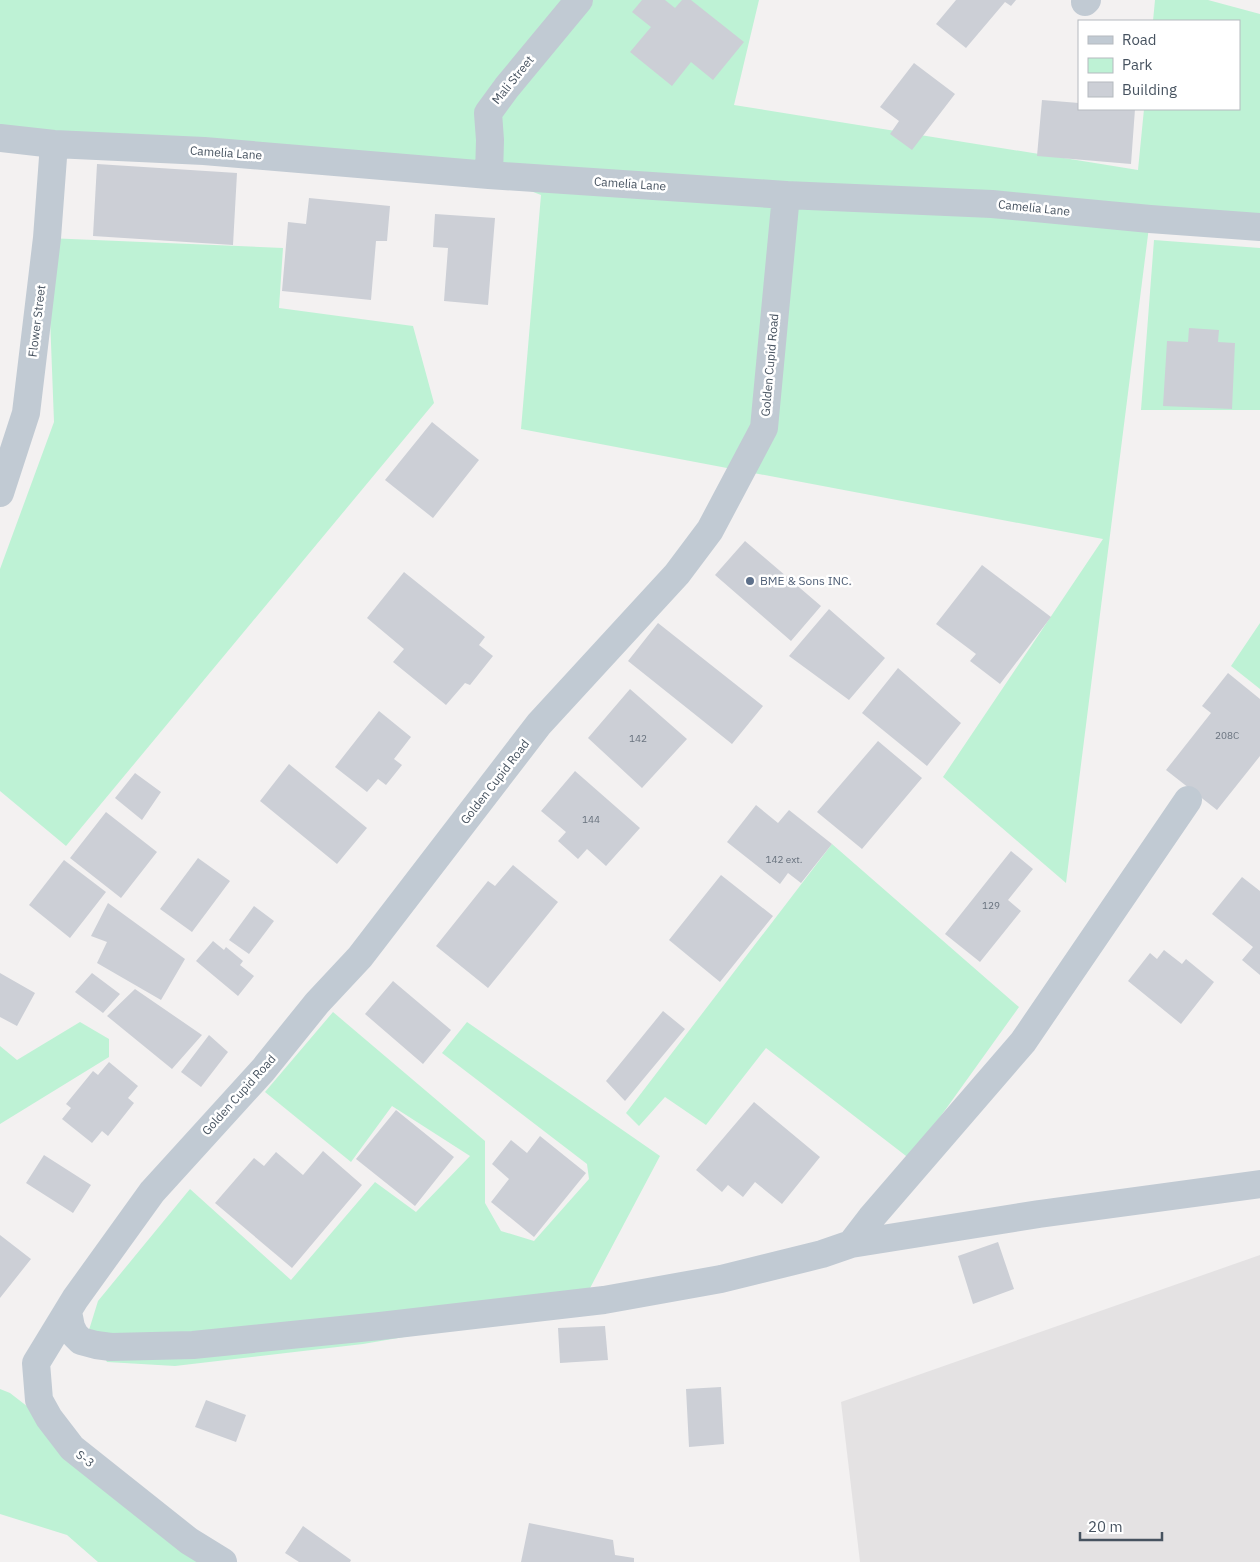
<svg xmlns="http://www.w3.org/2000/svg" width="1260" height="1562" viewBox="0 0 1260 1562" font-family="'IBM Plex Sans',sans-serif">
<style>
.education{fill:#e4e2e3}
.green{fill:#bef2d5}
.building{fill:#cccfd6}
.lines{fill:none;stroke-linecap:round;stroke-linejoin:round}
.minor{stroke:#c1cad3;stroke-width:28}
.service-dot{fill:#5c6f8a;stroke:#fff;stroke-width:2}
.labels{text-anchor:middle;stroke-width:5;stroke-linejoin:round;paint-order:stroke}
.number-label{font-size:10px;fill:#68727e}
.street-label{font-size:12px;fill:#475360;stroke:#fff}
.service-label{font-size:12px;fill:#4e5e75;stroke:#fff;text-anchor:start}
</style>
<rect width="100%" height="100%" fill="#f3f1f1"/>
<path class="education" d="M1260,1255v307h-400l-19,-160z"/>
<path class="green" d="M0,0h759l-25,105 404,65 6,-61h95v-88h-86l2,-21h53l52,14v213l-110,-8 -84,664 -123,-106 160,-238 -582,-110 20,-234 -52,-20 -489,-37z
M47,238l236,10 -4,60 134,18 21,77 -368,443 -66,-55v-222l54,-147z
M1154,240l106,8v162h-119z
M1260,623v66l-29,-23z
M832,844l187,163 -109,152 -144,-111 -60,77 -41,-28 -26,29 -13,-13z
M333,1012l152,129v62l16,28 33,10 55,-62 -2,-15 -145,-111 25,-31 193,134 -80,151 -217,37 -188,22 -68,-4 -18,-32 9,-29 92,-112 101,91 84,-98 41,30 54,-56 -78,-50 -41,56 -86,-70z
M80,1022l29,17v18l-109,67v-78l17,14z
M0,1389l10,4 218,169h-130l-31,-27 -67,-21z"/>
<path class="building" d="M642,0h23l10,8 7,-8h9l53,42 -31,38 -22,-18 -19,24 -42,-34 21,-25 -19,-15z
M956,0h60l-5,6 -6,-4 -39,46 -30,-24z
M914,63l41,31 -43,56 -22,-16 9,-13 -19,-14z
M1042,100l37,3v6h56l-4,55 -94,-8z
M97,164l140,9 -4,72 -140,-9z
M309,198l81,8 -3,35h-11l-5,59 -89,-9 6,-69 18,2z
M435,214l60,4 -7,87 -44,-4 4,-53 -15,-1z
M1189,328l30,2 -1,12 17,1 -3,66 -69,-3 4,-65 21,1z
M432,422l47,38 -46,58 -48,-38z
M745,541l76,65 -30,35 -76,-66z
M982,565l69,52 -51,67 -30,-23 6,-7 -40,-30z
M404,572l81,65 -6,8 14,11 -23,29 -5,-2 -19,22 -53,-43 11,-13 -37,-31z
M829,609l56,49 -36,42 -60,-44z
M658,623l105,83 -31,38 -104,-83z
M898,668l63,55 -34,43 -65,-53z
M1228,673l32,26v57l-43,54 -51,-40 45,-57 -9,-7z
M630,689l57,50 -45,49 -54,-50z
M379,711l32,26 -17,22 8,6 -16,20 -8,-6 -11,13 -32,-25z
M878,741l44,37 -60,71 -45,-37z
M289,764l78,64 -30,36 -77,-63z
M575,771l65,57 -34,38 -19,-17 -9,10 -20,-18 8,-9 -25,-21z
M135,773l26,19 -19,28 -27,-22z
M756,805l22,18 11,-13 43,34 -31,39 -13,-10 -8,11 -53,-42z
M106,812l51,40 -36,46 -51,-40z
M1011,851l22,18 -25,31 13,11 -41,51 -35,-28z
M198,858l32,23 -38,51 -32,-23z
M64,860l42,32 -36,46 -41,-33z
M513,865l45,37 -70,86 -52,-42 52,-65 7,5z
M721,875l52,41 -53,66 -51,-42z
M1242,877l18,14v84l-18,-15 11,-13 -41,-33z
M108,903l77,56 -24,41 -64,-37 10,-21 -16,-6z
M254,906l20,15 -25,33 -20,-14z
M213,941l11,9 2,-3 17,14 -3,4 14,11 -16,20 -42,-35z
M1164,950l18,14 4,-5 28,23 -33,42 -53,-43 22,-28 7,6z
M0,973l35,20 -18,33 -17,-9z
M92,973l28,21 -17,19 -28,-21z
M393,981l58,49 -28,34 -58,-50z
M135,989l67,46 -30,34 -65,-53z
M663,1011l22,18 -60,72 -19,-20z
M209,1035l19,17 -27,35 -20,-15z
M109,1062l29,24 -10,12 6,5 -26,33 -6,-5 -10,12 -30,-24 9,-11 -5,-4 27,-33 5,4z
M754,1102l66,55 -38,47 -27,-22 -12,15 -15,-12 -6,7 -26,-22z
M396,1110l58,47 -39,49 -59,-47z
M540,1136l46,37 -52,64 -43,-35 18,-23 -17,-15 19,-24 16,13z
M323,1151l39,34 -70,83 -77,-65 39,-45 10,8 12,-14 27,23z
M44,1155l47,30 -18,28 -47,-30z
M0,1235l31,24 -31,39z
M998,1242l16,47 -41,15 -15,-48z
M605,1326l3,34 -48,3 -2,-35z
M721,1387l3,57 -35,3 -3,-58z
M206,1400l40,15 -10,27 -41,-15z
M529,1523l84,17 2,15 19,3v4h-113z
M303,1526l48,34 -1,2h-51l-14,-9z"/>
<g class="lines">
<path class="minor" d="M1085,2l2,-2
M0,138l54,6 150,7 285,24 297,20 206,9 158,15 110,8
M489,175l1,-35 -2,-27 19,-26 72,-87
M0,493l26,-80 21,-175 7,-94
M851,1244l188,-30 221,-30
M68,1312l3,15 4,8 6,6 15,4 15,2 82,-2 187,-19 224,-26 117,-21 101,-25 29,-10 20,-26 152,-176 165,-242
M223,1562l-34,-21 -117,-93 -23,-30 -10,-18 -3,-37 39,-64 77,-107 111,-122 54,-67 43,-46 179,-233 138,-150 33,-44 54,-102 22,-233"/>
</g>
<circle class="service-dot" cx="750" cy="581" r="5"/>
<g class="labels">
<g class="number-label">
<text x="1227" y="739">208C</text>
<text x="638" y="742">142</text>
<text x="591" y="823">144</text>
<text x="784" y="863">142 ext.</text>
<text x="991" y="909">129</text>
</g>
<g class="street-label">
<text transform="translate(513 80) rotate(-51)" y="4">Mali Street</text>
<text transform="translate(226 153) rotate(4)" y="4">Camelia Lane</text>
<text transform="translate(630 184) rotate(4)" y="4">Camelia Lane</text>
<text transform="translate(1034 208) rotate(6)" y="4">Camelia Lane</text>
<text transform="translate(37 321) rotate(-83)" y="4">Flower Street</text>
<text transform="translate(770 365) rotate(-85)" y="4">Golden Cupid Road</text>
<text transform="translate(495 782) rotate(-52)" y="4">Golden Cupid Road</text>
<text transform="translate(239 1095) rotate(-48)" y="4">Golden Cupid Road</text>
<text transform="translate(85 1459) rotate(38)" y="4">S-3</text>
</g>
<g class="service-label">
<text x="760" y="585">BME &amp; Sons INC.</text>
</g>
</g>
<rect x="1078" y="20" width="162" height="90" fill="#ffffff" stroke="#b5babf"/>
<rect x="1088" y="36" width="25" height="8" fill="#c1cad3" stroke="#b5babf"/>
<text x="1122" y="45" font-size="15" fill="#475360">Road</text>
<rect x="1088" y="58" width="25" height="15" fill="#bef2d5" stroke="#b5babf"/>
<text x="1122" y="70" font-size="15" fill="#475360">Park</text>
<rect x="1088" y="82" width="25" height="15" fill="#cccfd6" stroke="#b5babf"/>
<text x="1122" y="95" font-size="15" fill="#475360">Building</text>
<path d="M1080 1532v8h82v-8" fill="none" stroke="#475360" stroke-width="2.5"/>
<text x="1088" y="1532" font-size="15" fill="#475360" stroke="#ffffff" stroke-width="4" paint-order="stroke">20 m</text>
</svg>
